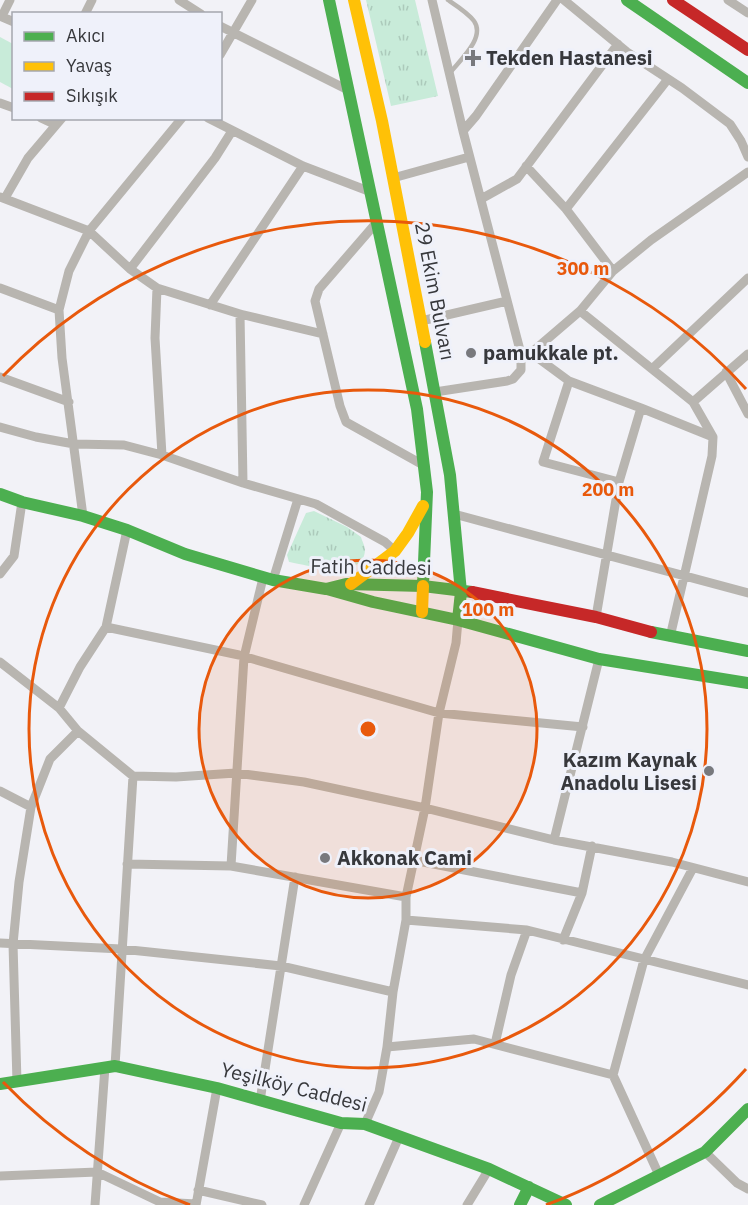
<svg xmlns="http://www.w3.org/2000/svg" width="748" height="1205" viewBox="0 0 748 1205" font-family="'IBM Plex Sans',sans-serif">
<style>
.grass{fill:#c8ebd9}
.park{fill:url(#park-tufts)}
.lines{fill:none;stroke-linecap:round;stroke-linejoin:round}
.lane{stroke:#b8b5b0;stroke-width:4.5}
.street{stroke:#b8b5b0;stroke-width:9}
.fast{stroke:#4caf50;stroke-width:12}
.slow{stroke:#ffc107;stroke-width:12}
.jam{stroke:#c62828;stroke-width:12}
.ring{fill:none;stroke:#e8590c;stroke-width:3}
.poi-dot{fill:#78797d;stroke:#eff1fa;stroke-width:2}
.labels{text-anchor:middle;stroke-width:6;stroke-linejoin:round;paint-order:stroke}
.poi-label{font-size:20px;font-weight:bold;fill:#37383c;stroke:#eff1fa;text-anchor:start}
.street-label{font-size:20px;fill:#37383c;stroke:#eff1fa}
.centre{fill:#e8590c;stroke:#eff1fa;stroke-width:3}
.ring-label{font-size:18px;text-anchor:middle;font-weight:bold;fill:#e8590c;stroke:#eff1fa;stroke-width:6;stroke-linejoin:round;paint-order:stroke}
</style>
<defs>
<pattern id="park-tufts" width="24" height="20" patternUnits="userSpaceOnUse" patternTransform="scale(1.5)"><rect width="24" height="20" fill="#c8ebd9"/><path d="M3 7l-1-3M5 7V3M7 7l1-3M15 17l-1-3M17 17v-4M19 17l1-3" fill="none" stroke="#accabb"/></pattern>
</defs>
<rect width="100%" height="100%" fill="#f2f2f7"/>
<path class="grass" d="M0,37l13,7v45l-13,-7z"/>
<path class="park" d="M366,0h49l23,96 -47,10z
M314,511l33,16 14,10c1,4 4,9 4,13 -1,31 -59,15 -76,12l-2,-7 19,-42z"/>
<g class="lines">
<path class="lane" d="M448,0c9,6 20,13 26,21 12,17 -15,40 -25,53"/>
<path class="street" d="M179,0l22,14
M432,0l31,131
M564,0l63,52 55,36 48,36 11,17 7,16
M728,0l20,13
M85,14l7,-14
M0,16l14,6
M2,16l8,-16
M220,26l128,64
M220,55l32,-55
M0,103l14,5
M41,118l15,7 6,-7
M208,118l95,48 68,26
M526,166l40,43 47,62
M393,178l76,-21
M0,197l89,34 41,38 27,19 83,26 83,20
M5,198l23,-40 28,-33
M481,199l36,-20 101,-135
M566,209l102,-130
M377,222l-58,67 -4,12 25,105 6,16 79,44
M130,269l85,-111 17,-27
M0,288l59,22
M157,288l-2,50 7,117
M210,305l93,-139
M580,311l113,91 20,35 -1,19 -42,181
M240,314l3,169
M421,321l86,-20
M653,368l95,-90
M726,372l22,42
M0,377l69,25
M569,381l-26,81 76,20
M435,392l72,-11 6,-2 8,-9v-16l-58,-223 13,-15 81,-116
M693,402l55,-48
M0,427l36,10 38,7 50,1 38,10 81,28 73,21 69,38 10,9
M713,437l-72,-29 -72,-27 -38,-28 49,-42 33,-40 38,-31 97,-68
M454,514l294,79
M83,516l-21,-158 -3,-48 10,-39 20,-40 93,-113
M0,574l14,-18 8,-54
M273,580l25,-81
M596,617l23,-135 22,-74
M106,627l133,28 200,58 144,14
M0,662l59,46 19,23 55,45 -18,290
M59,708l21,-41 26,-40 21,-97
M133,776l43,1 60,-4 68,9 121,26 129,32 118,22 76,20
M0,791l31,16
M554,840l45,-181
M413,860l169,33
M127,864l104,2 175,31
M231,866l13,-209 19,-79
M406,920l121,10 221,55
M563,940l19,-47 10,-47
M0,943l121,6 160,17 112,26
M495,1044l16,-69 16,-45
M387,1047l87,-8 139,36
M17,1082l-4,-138 6,-62 12,-75 19,-48 28,-28
M260,1101l35,-224
M365,1124l14,-32 8,-45 6,-55 13,-72v-23l19,-89 14,-95 17,-70 2,-23
M705,1152l32,31 11,6
M659,1175l-46,-100 31,-115 49,-92
M0,1176l97,-4 63,30 36,2
M198,1190l64,15
M95,1205l10,-138
M196,1205l21,-117
M304,1205l37,-82
M369,1205l30,-68
M467,1205l22,-36"/>
<path class="fast" d="M329,0l88,409 10,83 -4,94
M627,0l121,83
M425,342l25,133 11,117
M0,494l22,8 61,14 44,14 58,24 88,26 53,9 20,-5 77,2 49,6
M327,589l46,13 85,18 141,39 149,24
M458,620l3,-28
M651,632l97,19
M0,1084l115,-18 102,22 124,35 24,1 124,45 77,36
M520,1205l9,-18
M600,1205l105,-53 43,-43"/>
<path class="slow" d="M354,0l28,121 43,221
M351,584l44,-33 13,-18 15,-27
M422,612l1,-26"/>
<path class="jam" d="M673,0l75,50
M472,592l124,25 55,15"/>
</g>
<circle cx="368" cy="729" r="169" fill="#e8590c" fill-opacity=".12"/>
<g class="ring">
<circle cx="368" cy="729" r="169"/>
<circle cx="368" cy="729" r="339"/>
<path d="M746 1069A508 508 0 0 1 546 1205M190 1205A508 508 0 0 1 3 1082M3 376A508 508 0 0 1 746 389"/>
</g>
<g class="poi-dot">
<path d="M470 49h6v6h6v6h-6v6h-6v-6h-6v-6h6z"/>
<circle cx="471" cy="353" r="6"/>
<circle cx="709" cy="771" r="6"/>
<circle cx="325" cy="858" r="6"/>
</g>
<g class="labels">
<g class="poi-label">
<text x="486" y="65">Tekden Hastanesi</text>
<text x="483" y="360">pamukkale pt.</text>
<text x="697" y="767" text-anchor="end">Kazım Kaynak<tspan x="697" dy="23">Anadolu Lisesi</tspan></text>
<text x="337" y="865">Akkonak Cami</text>
</g>
<g class="street-label">
<text transform="translate(435 291) rotate(79)" y="7">29 Ekim Bulvarı</text>
<text transform="translate(371 567) rotate(1)" y="7">Fatih Caddesi</text>
<text transform="translate(294 1087) rotate(14)" y="7">Yeşilköy Caddesi</text>
</g>
</g>
<circle cx="368" cy="729" r="9" class="centre"/>
<g class="ring-label">
<text x="583" y="275">300 m</text>
<text x="608" y="496">200 m</text>
<text x="488" y="616">100 m</text>
</g>
<rect x="12" y="12" width="210" height="108" fill="#eff1fa" stroke="#a5a7ae" stroke-width="1.5"/>
<rect x="24" y="32" width="30" height="9" fill="#4caf50" stroke="#a5a7ae" stroke-width="1.5"/>
<text x="66" y="42" font-size="18" fill="#37383c">Akıcı</text>
<rect x="24" y="62" width="30" height="9" fill="#ffc107" stroke="#a5a7ae" stroke-width="1.5"/>
<text x="66" y="72" font-size="18" fill="#37383c">Yavaş</text>
<rect x="24" y="92" width="30" height="9" fill="#c62828" stroke="#a5a7ae" stroke-width="1.5"/>
<text x="66" y="102" font-size="18" fill="#37383c">Sıkışık</text>
</svg>
